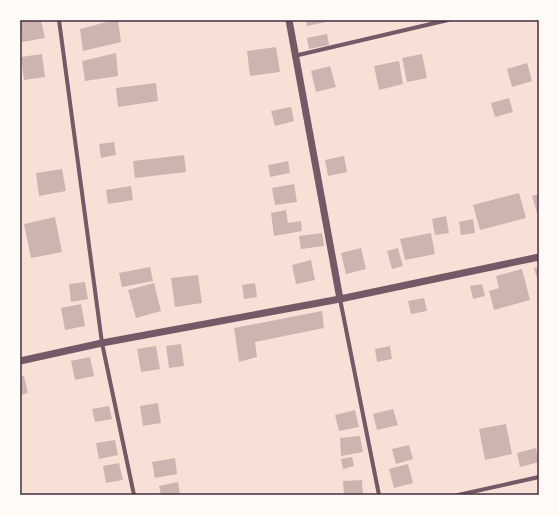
<svg xmlns="http://www.w3.org/2000/svg" width="559" height="515" viewBox="0 0 559 515" font-family="Literata,serif">
<style>
.building{fill:#ccb4b1}
.lines{fill:none;stroke-linecap:round;stroke-linejoin:round}
.minor{stroke:#755966;stroke-width:4}
.tertiary{stroke:#755966;stroke-width:7}
.neatline{fill:none;stroke:#4a2c40;stroke-width:1.5}
</style>
<rect width="100%" height="100%" fill="#f7e1d7"/>
<path class="building" d="M20,20h21l4,18 -23,4z
M114,20h4l3,22 -38,9 -3,-22z
M306,20h20v2l-19,4z
M327,34l2,11 -20,4 -2,-11z
M276,47l4,25 -30,4 -3,-25z
M116,53l2,23 -33,5 -3,-20z
M42,54l3,23 -21,3 -3,-23z
M422,54l5,24 -20,4 -5,-24z
M399,61l4,23 -24,6 -5,-24z
M527,63l5,18 -20,6 -5,-18z
M330,66l6,21 -20,5 -5,-21z
M156,83l2,18 -40,6 -2,-19z
M509,98l4,14 -18,5 -4,-14z
M291,107l3,14 -19,5 -4,-15z
M114,142l2,13 -15,3 -2,-14z
M184,155l2,17 -51,6 -2,-17z
M344,156l3,16 -19,4 -3,-16z
M288,161l2,12 -20,4 -2,-12z
M62,169l4,22 -27,5 -3,-23z
M294,184l3,18 -22,3 -3,-17z
M131,186l2,14 -25,4 -2,-14z
M519,193l7,25 -46,12 -7,-25z
M539,194v25l-7,-23z
M286,210l2,13 13,-2 1,10 -28,5 -3,-23z
M446,216l3,17 -14,2 -3,-16z
M55,217l7,35 -31,6 -7,-34z
M473,219l2,14 -14,2 -2,-13z
M322,233l2,13 -23,3 -2,-13z
M431,233l4,21 -30,6 -5,-21z
M361,248l5,21 -20,5 -5,-21z
M398,248l5,18 -11,3 -5,-18z
M311,260l4,20 -19,4 -4,-19z
M150,267l3,14 -31,6 -3,-14z
M539,267v18l-5,-17z
M522,269l8,31 -36,10 -5,-19 10,-3 -3,-12z
M198,275l4,28 -27,4 -4,-29z
M85,282l3,17 -17,3 -2,-18z
M154,283l7,28 -25,7 -8,-28z
M255,283l2,14 -13,2 -2,-14z
M482,284l3,12 -12,3 -3,-13z
M424,298l3,13 -16,3 -3,-13z
M81,304l4,22 -20,4 -4,-22z
M322,311l2,17 -69,14 2,15 -18,5 -5,-34z
M181,344l3,22 -15,2 -3,-22z
M156,346l4,23 -19,3 -4,-23z
M390,346l2,13 -15,3 -2,-13z
M90,357l4,19 -19,4 -4,-19z
M24,376l4,17 -8,2v-18z
M158,403l3,20 -18,3 -3,-20z
M109,406l3,13 -17,3 -3,-13z
M393,409l5,16 -21,5 -4,-16z
M355,410l4,17 -20,4 -4,-16z
M506,424l6,30 -27,6 -6,-31z
M360,436l3,16 -22,4 -1,-18z
M115,440l3,15 -19,4 -3,-16z
M409,445l4,14 -17,5 -4,-15z
M536,448l3,14 -19,5 -3,-14z
M352,457l2,9 -11,3 -2,-10z
M175,458l2,16 -22,4 -3,-16z
M119,463l4,17 -17,3 -3,-17z
M408,464l5,19 -19,5 -5,-19z
M362,480l1,15h-19l-1,-14z
M178,482l2,13h-19l-2,-9z"/>
<g class="lines">
<path class="minor" d="M59,20l43,323 32,152
M294,56l154,-36
M340,299l39,196
M458,495l81,-18"/>
<path class="tertiary" d="M289,20l51,279
M20,361l82,-18 238,-44 199,-42"/>
</g>
<rect width="559" height="515" fill="none" stroke="#fffaf5" stroke-width="42"/>
<rect x="21" y="21" width="517" height="473" class="neatline"/>
</svg>
